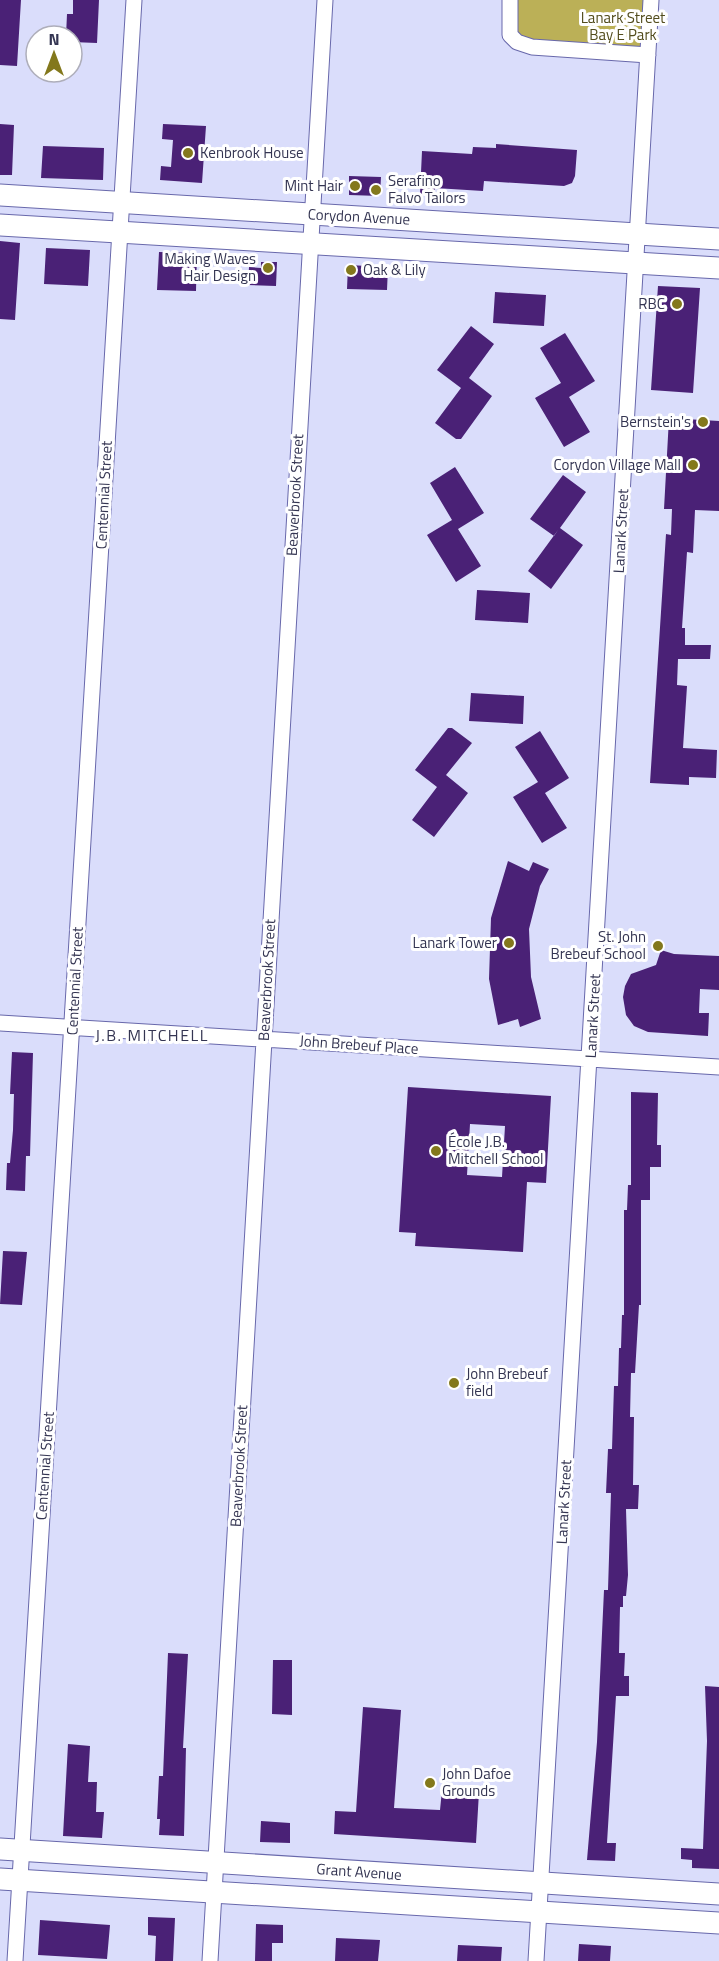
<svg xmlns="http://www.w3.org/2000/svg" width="719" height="1961" viewBox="0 0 719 1961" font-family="'Titillium Web',sans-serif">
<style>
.green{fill:#bbb057}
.building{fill:#4a2176;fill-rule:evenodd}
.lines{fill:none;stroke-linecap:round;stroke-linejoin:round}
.minor-casing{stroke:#6868ab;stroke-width:17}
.secondary-casing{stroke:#6868ab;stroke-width:23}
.minor{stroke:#fff;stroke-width:15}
.secondary{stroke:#fff;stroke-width:21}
.poi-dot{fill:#83781c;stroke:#fff;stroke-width:2}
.labels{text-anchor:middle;stroke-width:6;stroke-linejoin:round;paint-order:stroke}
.park-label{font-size:15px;fill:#524c1d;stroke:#fff}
.poi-label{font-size:15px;fill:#343552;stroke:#fff;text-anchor:end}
.street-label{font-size:15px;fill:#343552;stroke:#fff}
.neighbourhood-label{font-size:16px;letter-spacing:1.5px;fill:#343552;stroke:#fff}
</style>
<rect width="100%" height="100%" fill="#daddfb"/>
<path class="green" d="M510,0h141l-3,55 -131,-13z"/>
<path class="building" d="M0,0h21l-4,66 -17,-1z
M73,0h26l-2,43 -25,-1v-6h-6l1,-22h6z
M0,124l14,1 -2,50h-12z
M163,124l43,2 -4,57 -42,-3 1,-14 10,1 2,-27 -11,-1z
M496,144l81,6 -2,26 -3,7 -8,3 -80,-5 -1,10 -48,-3v7l-15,-1 2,-43 50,3 1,-7 23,1z
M43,146l61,2 -1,32 -62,-2z
M349,176l32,1 -1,19 -31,-1z
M0,241l20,2 -5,77 -15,-1z
M46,248l44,2 -2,36 -44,-2z
M159,252l38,1 -1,38 -39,-1z
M261,262h16l-1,24 -28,-1 1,-18 12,1z
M348,265l40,2 -1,23 -40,-1z
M658,286l42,2 -7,105 -42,-3z
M495,292l51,3 -2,31 -51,-3z
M471,326l23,18 -25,34 23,18 -31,43h-5l-21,-16 26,-35 -24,-18z
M565,333l30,48 -26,16 21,35 -26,15 -29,-49 26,-15 -21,-35z
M669,418l50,3v90l-24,-1 -2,43 -6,-1 -5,76h3v17h26l-1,14h-32l-1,26 10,1 -4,62 34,2 -1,28 -27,-1v8l-39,-2 16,-249 5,1 1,-26h-8z
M455,467l29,46 -26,16 23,37 -25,16 -29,-47 25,-15 -22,-37z
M563,475l23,17 -26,36 23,17 -32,44 -23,-18 30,-41 -4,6 -24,-17z
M477,590l53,3 -2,30 -53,-3z
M471,693l53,3 -1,28 -54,-3z
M448,728h4l20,15 -26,32 22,18 -34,44 -22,-17 25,-33 -22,-17z
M540,731l29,47 -24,15 22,35 -25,15 -29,-46 25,-15 -23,-35z
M508,861l21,10 4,-9 16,7 -9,17 -11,43 2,48 10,42 -21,8 -2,-8 -20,6 -9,-46 2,-61z
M661,950l13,4 45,2v34l-19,-1 -1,24h10l-1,23 -60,-4 -14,-6 -8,-11 -3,-18 2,-11 6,-12 25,-9z
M12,1052l21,1 -3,103h-4l-1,35 -19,-1 1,-27h3l3,-33 1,-36h-4z
M408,1087l143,9 -5,87 -19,-1 -4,70 -108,-6 1,-13 -17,-1zM470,1124l35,2 -3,51 -35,-2z
M631,1092l27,1 -1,52h4v22h-11v33h-9v105h-2l-4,68h-4l-1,44h4l-1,68h6l-1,24h-12l2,66 -2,21h-3v11h-3l-1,46h6l-1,23h5v20h-13l-9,147h9l-1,18 -28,-1 10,-118 7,-152h4l3,-97h-5l2,-44h4l2,-63h4l1,-38h2l1,-33h2v-105h3l1,-25h3z
M3,1251l24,1 -5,53 -22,-1z
M168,1653l20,1 -5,94h3l-2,88 -25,-1 1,-16h-3l2,-43h4z
M273,1660h19v55l-20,-1z
M705,1686l14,1v182l-27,-1v-8l-11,-1v-11l22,1 4,-108z
M363,1707l38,3 -7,98 46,2 2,-20 37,2 -3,51 -142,-9 1,-23 21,1z
M68,1744l22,2 -2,36h9l-1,30h8l-2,26 -39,-2z
M261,1821l29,2v20l-30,-1z
M148,1917l27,1 -2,43h-18l1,-25 -8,-1z
M40,1920l70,5 -3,34 -69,-4z
M256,1924l27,1v18h-11v18h-17z
M336,1938l44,2 -2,21h-43z
M579,1944l32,2 -1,15h-32z
M458,1945l44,2 -1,14h-44z"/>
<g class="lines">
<g class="minor-casing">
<path id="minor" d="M510,0v35l7,7 15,5 116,8
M0,1023l719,44
M15,1961l119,-1961
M210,1961l115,-1961
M536,1961l115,-1961"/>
</g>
<g class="secondary-casing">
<path id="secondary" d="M0,195l719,44
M0,225l719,43
M0,1849l719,45
M0,1879l719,44"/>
</g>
<use href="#minor" class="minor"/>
<use href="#secondary" class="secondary"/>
</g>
<g class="poi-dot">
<circle cx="188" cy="153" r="6"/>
<circle cx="355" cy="186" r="6"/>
<circle cx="376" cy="190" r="6"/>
<circle cx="268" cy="268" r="6"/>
<circle cx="351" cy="270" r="6"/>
<circle cx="677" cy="304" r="6"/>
<circle cx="703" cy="422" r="6"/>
<circle cx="693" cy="465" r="6"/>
<circle cx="509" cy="943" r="6"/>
<circle cx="658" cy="946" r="6"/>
<circle cx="436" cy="1151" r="6"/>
<circle cx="454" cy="1383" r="6"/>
<circle cx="430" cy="1783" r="6"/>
</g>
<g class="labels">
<g class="park-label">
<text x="623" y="23">Lanark Street<tspan x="623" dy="17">Bay E Park</tspan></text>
</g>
<g class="poi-label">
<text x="200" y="158" text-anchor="start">Kenbrook House</text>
<text x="388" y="186" text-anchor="start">Serafino<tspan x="388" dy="17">Falvo Tailors</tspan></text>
<text x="343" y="191">Mint Hair</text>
<text x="256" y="264">Making Waves<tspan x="256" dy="17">Hair Design</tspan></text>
<text x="363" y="275" text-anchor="start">Oak &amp; Lily</text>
<text x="665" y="309">RBC</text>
<text x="691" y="427">Bernstein's</text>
<text x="681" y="470">Corydon Village Mall</text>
<text x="646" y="942">St. John<tspan x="646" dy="17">Brebeuf School</tspan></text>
<text x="497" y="948">Lanark Tower</text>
<text x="448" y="1147" text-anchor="start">École J.B.<tspan x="448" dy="17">Mitchell School</tspan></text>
<text x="466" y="1379" text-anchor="start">John Brebeuf<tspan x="466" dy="17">field</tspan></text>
<text x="442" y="1779" text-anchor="start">John Dafoe<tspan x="442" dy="17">Grounds</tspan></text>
</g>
<g class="street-label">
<text transform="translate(359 217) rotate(3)" y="5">Corydon Avenue</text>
<text transform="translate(104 495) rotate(-87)" y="5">Centennial Street</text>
<text transform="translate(295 495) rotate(-87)" y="5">Beaverbrook Street</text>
<text transform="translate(621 531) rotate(-87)" y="5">Lanark Street</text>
<text transform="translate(267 980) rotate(-87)" y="5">Beaverbrook Street</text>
<text transform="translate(75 981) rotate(-87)" y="5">Centennial Street</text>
<text transform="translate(593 1016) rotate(-87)" y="5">Lanark Street</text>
<text transform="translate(359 1045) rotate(4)" y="5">John Brebeuf Place</text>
<text transform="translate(45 1466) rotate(-86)" y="5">Centennial Street</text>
<text transform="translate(239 1466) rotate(-87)" y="5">Beaverbrook Street</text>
<text transform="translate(564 1502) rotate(-87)" y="5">Lanark Street</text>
<text transform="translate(359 1872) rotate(4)" y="5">Grant Avenue</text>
</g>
<g class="neighbourhood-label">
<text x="152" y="1041">J.B. MITCHELL</text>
</g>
</g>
<g transform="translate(54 54)"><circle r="28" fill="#ffffff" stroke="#aeaeba" stroke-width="1.5"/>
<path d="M0-4.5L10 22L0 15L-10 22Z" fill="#83781c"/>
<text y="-9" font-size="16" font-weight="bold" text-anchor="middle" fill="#343552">N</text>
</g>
</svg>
